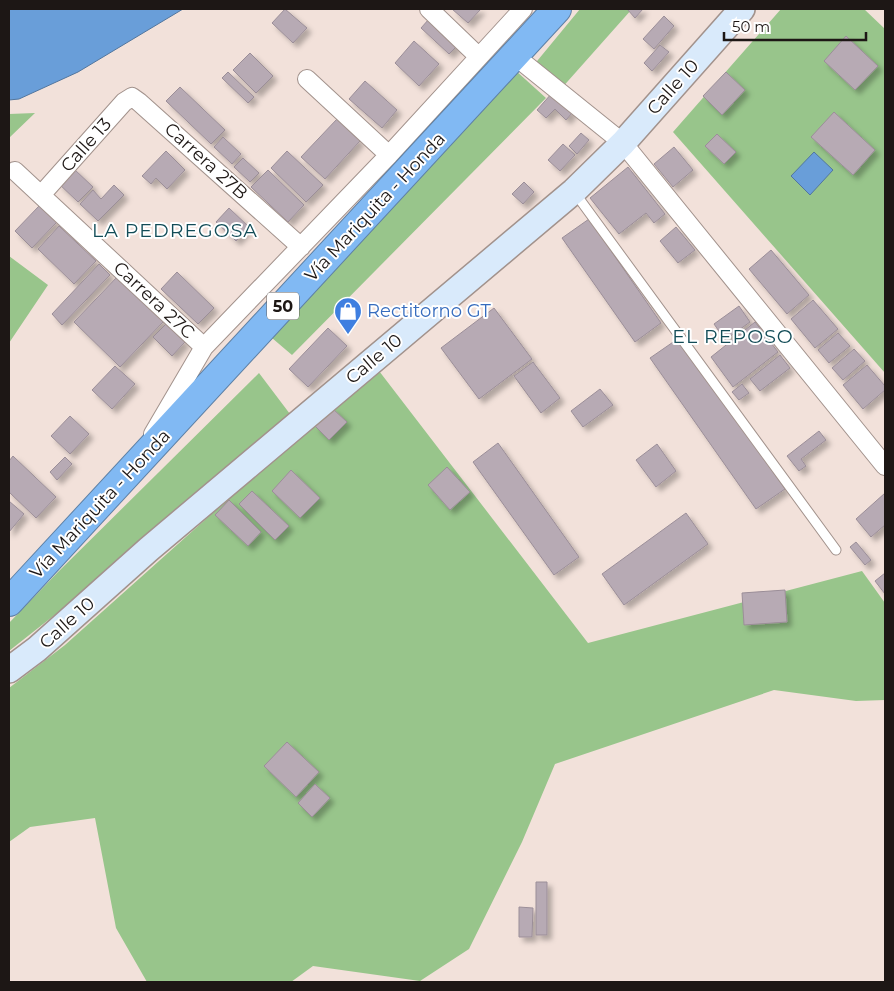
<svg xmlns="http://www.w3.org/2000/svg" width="894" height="991" viewBox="0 0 894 991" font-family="Montserrat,sans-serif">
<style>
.green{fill:#98c58b}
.water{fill:#699ed9;stroke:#52769e}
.building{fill:#b7aab4;stroke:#9b8e98;filter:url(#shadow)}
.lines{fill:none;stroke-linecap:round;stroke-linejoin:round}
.lane-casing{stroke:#a2928c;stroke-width:11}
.street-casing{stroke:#a2928c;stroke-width:20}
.secondary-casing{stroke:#a2928c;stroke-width:28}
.highway-casing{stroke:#5e80a5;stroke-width:30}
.lane{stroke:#fff;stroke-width:9}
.street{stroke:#fff;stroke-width:18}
.secondary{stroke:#d9eafb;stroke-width:25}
.highway{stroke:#81b9f3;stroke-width:28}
.labels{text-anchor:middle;stroke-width:4;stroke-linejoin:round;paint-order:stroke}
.shield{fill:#fff;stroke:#615d5b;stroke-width:1}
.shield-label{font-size:16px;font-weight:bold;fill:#1d1715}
.street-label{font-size:18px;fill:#1d1715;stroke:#fff}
.shop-label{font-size:18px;fill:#366cbe;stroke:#fff;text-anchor:start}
.neighbourhood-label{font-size:19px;letter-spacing:1px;fill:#124c57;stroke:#fff}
</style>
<defs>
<filter id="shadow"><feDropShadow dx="4.5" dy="4.5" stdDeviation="2.5" flood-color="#0004"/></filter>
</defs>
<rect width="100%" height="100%" fill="#f2e1da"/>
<path class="green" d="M580,9h52l-72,81 -27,-24z
M781,9h83l21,20v344l-212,-241z
M515,70l31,28 -254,257 -20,-17z
M35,113l-26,25v-24z
M9,256l39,29 -39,58z
M376,367l212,276 274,-72 23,32v97l-29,1 -82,-11 -219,74 -33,78 -53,107 -49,32 -107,-15 -22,16h-144l-31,-54 -21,-110 -65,9 -21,15v-154l56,-43z
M259,373l34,45 -65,60 -219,173v-28l49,-51z"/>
<path class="water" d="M9,9h174l-105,63 -59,27 -10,1z
M814,152l19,18 -23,25 -19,-19z"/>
<path class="building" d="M285,9l22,19 -14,15 -21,-20z
M452,9h29l-13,14z
M627,9h16l-8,9z
M664,16l10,10 -20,23 -11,-10z
M429,19l28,27 -8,8 -28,-26z
M846,36l32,30 -23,24 -31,-29z
M414,41l25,23 -20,22 -24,-23z
M660,45l9,7 -17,19 -8,-8z
M250,53l23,23 -17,17 -23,-23z
M228,72l26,25 -6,6 -26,-25z
M726,72l19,18 -23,25 -19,-19z
M365,81l32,29 -15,18 -33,-29z
M180,87l45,43 -14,14 -45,-43z
M552,93l21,19 -7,8 -11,-11 -9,9 -9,-8z
M834,112l41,38 -22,25 -42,-38z
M337,119l23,22 -35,38 -24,-22z
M581,133l8,7 -12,14 -8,-8z
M717,134l19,18 -12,12 -19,-18z
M223,137l18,17 -9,10 -18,-17z
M563,144l12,11 -15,16 -12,-11z
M674,147l19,23 -20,17 -19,-23z
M166,151l19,19 -18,19 -11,-11 -5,6 -9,-8z
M287,151l36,34 -17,17 -35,-34z
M243,158l16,15 -9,9 -16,-15z
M628,167l37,47 -11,9 -8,-10 -27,21 -29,-36z
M73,168l20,19 -15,15 -20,-19z
M268,170l36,35 -16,17 -37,-35z
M524,182l10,10 -11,12 -11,-10z
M114,185l10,10 -26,26 -18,-17 13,-14 8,9z
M39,206l18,16 -25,26 -17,-17z
M229,208l20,19 -13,14 -20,-19z
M589,219l72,104 -26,19 -73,-104z
M59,226l37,35 -22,23 -36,-35z
M676,227l19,23 -17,13 -18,-22z
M771,250l38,45 -22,19 -38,-45z
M99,264l11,11 -48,50 -10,-11z
M177,272l37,36 -16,16 -37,-35z
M118,276l46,45 -44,46 -46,-45z
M813,300l25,29 -23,19 -24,-29z
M739,306l11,16 -25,18 -11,-16z
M494,308l38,51 -53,40 -38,-51z
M755,322l23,30 -45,35 -22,-30z
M166,324l19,18 -13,14 -19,-19z
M328,328l19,18 -39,41 -19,-18z
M838,333l12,13 -21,17 -11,-13z
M679,338l106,151 -29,20 -106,-151z
M854,349l11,12 -22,19 -11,-12z
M780,355l10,13 -30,23 -10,-12z
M533,362l27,36 -19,15 -27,-37z
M867,365l18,21v4l-22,19 -20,-24z
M115,366l20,18 -23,25 -20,-19z
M742,384l7,9 -10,7 -7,-8z
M600,389l13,16 -30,22 -12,-16z
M332,408l15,14 -18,18 -14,-14z
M70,416l19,18 -19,20 -19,-18z
M819,431l7,9 -25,19 5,7 -7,5 -12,-15z
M498,443l81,114 -25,18 -81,-113z
M657,444l19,27 -20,16 -20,-27z
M13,456l43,41 -20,21 -27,-26v-31z
M65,457l7,7 -15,16 -7,-8z
M447,467l23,25 -20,18 -22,-25z
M291,470l29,28 -20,20 -28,-27z
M252,491l37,35 -14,14 -36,-36z
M885,493v32l-14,12 -15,-18z
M229,500l32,32 -13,14 -33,-31z
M9,501l15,13 -15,18z
M686,513l22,31 -84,61 -22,-31z
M856,542l15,18 -6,5 -15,-18z
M885,573v21l-10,-13z
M785,590l2,32 -43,3 -2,-32z
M287,742l32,30 -23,25 -32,-31z
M315,784l15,14 -18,19 -14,-14z
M536,882h11v53h-11z
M519,907l14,1 -1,29h-13z"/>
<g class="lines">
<g class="lane-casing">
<path id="lane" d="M575,193l261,357"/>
</g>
<g class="street-casing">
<path id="street" d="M429,9l50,48
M515,56l108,87 262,323
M307,79l82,76
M15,171l189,176
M41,195l83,-93 8,-5 7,5 162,145
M153,434l51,-87 185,-192 134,-146"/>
</g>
<g class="secondary-casing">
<path id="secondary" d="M9,670l28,-21 112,-100 425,-358 49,-48 119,-134"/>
</g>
<g class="highway-casing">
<path id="highway" d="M9,602l548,-593"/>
</g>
<use href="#lane" class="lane"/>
<use href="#street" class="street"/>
<use href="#secondary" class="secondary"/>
<use href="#highway" class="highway"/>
</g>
<defs>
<g id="shop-pin" transform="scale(1.4375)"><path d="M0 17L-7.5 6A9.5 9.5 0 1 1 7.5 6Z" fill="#3f7fe0" stroke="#fff"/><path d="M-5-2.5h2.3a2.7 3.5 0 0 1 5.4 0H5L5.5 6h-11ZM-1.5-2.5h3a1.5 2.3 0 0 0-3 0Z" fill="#fff"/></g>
</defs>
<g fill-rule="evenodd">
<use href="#shop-pin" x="348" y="311"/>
</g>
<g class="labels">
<rect class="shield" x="267" y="292.5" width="32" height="27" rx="4"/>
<g class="shield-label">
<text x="283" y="312">50</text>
</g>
<g class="street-label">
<text transform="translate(673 87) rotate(-48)" y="6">Calle 10</text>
<text transform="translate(86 145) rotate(-48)" y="6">Calle 13</text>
<text transform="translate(206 161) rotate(42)" y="6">Carrera 27B</text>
<text transform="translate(375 207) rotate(-47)" y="6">Vía Mariquita - Honda</text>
<text transform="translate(154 300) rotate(43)" y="6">Carrera 27C</text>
<text transform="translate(374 359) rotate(-40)" y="6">Calle 10</text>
<text transform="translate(100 504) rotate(-47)" y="6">Vía Mariquita - Honda</text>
<text transform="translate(67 623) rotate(-42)" y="6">Calle 10</text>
</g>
<g class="shop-label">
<text x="367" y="317">Rectitorno GT</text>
</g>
<g class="neighbourhood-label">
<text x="175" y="237">LA PEDREGOSA</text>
<text x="733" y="343">EL REPOSO</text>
</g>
</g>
<rect width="894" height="991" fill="none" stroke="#1d1715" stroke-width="20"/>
<path d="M724 32v8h142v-8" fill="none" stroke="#1d1715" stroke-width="2.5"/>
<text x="732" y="32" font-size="15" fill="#1d1715" stroke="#ffffff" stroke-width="4" paint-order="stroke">50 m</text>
</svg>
